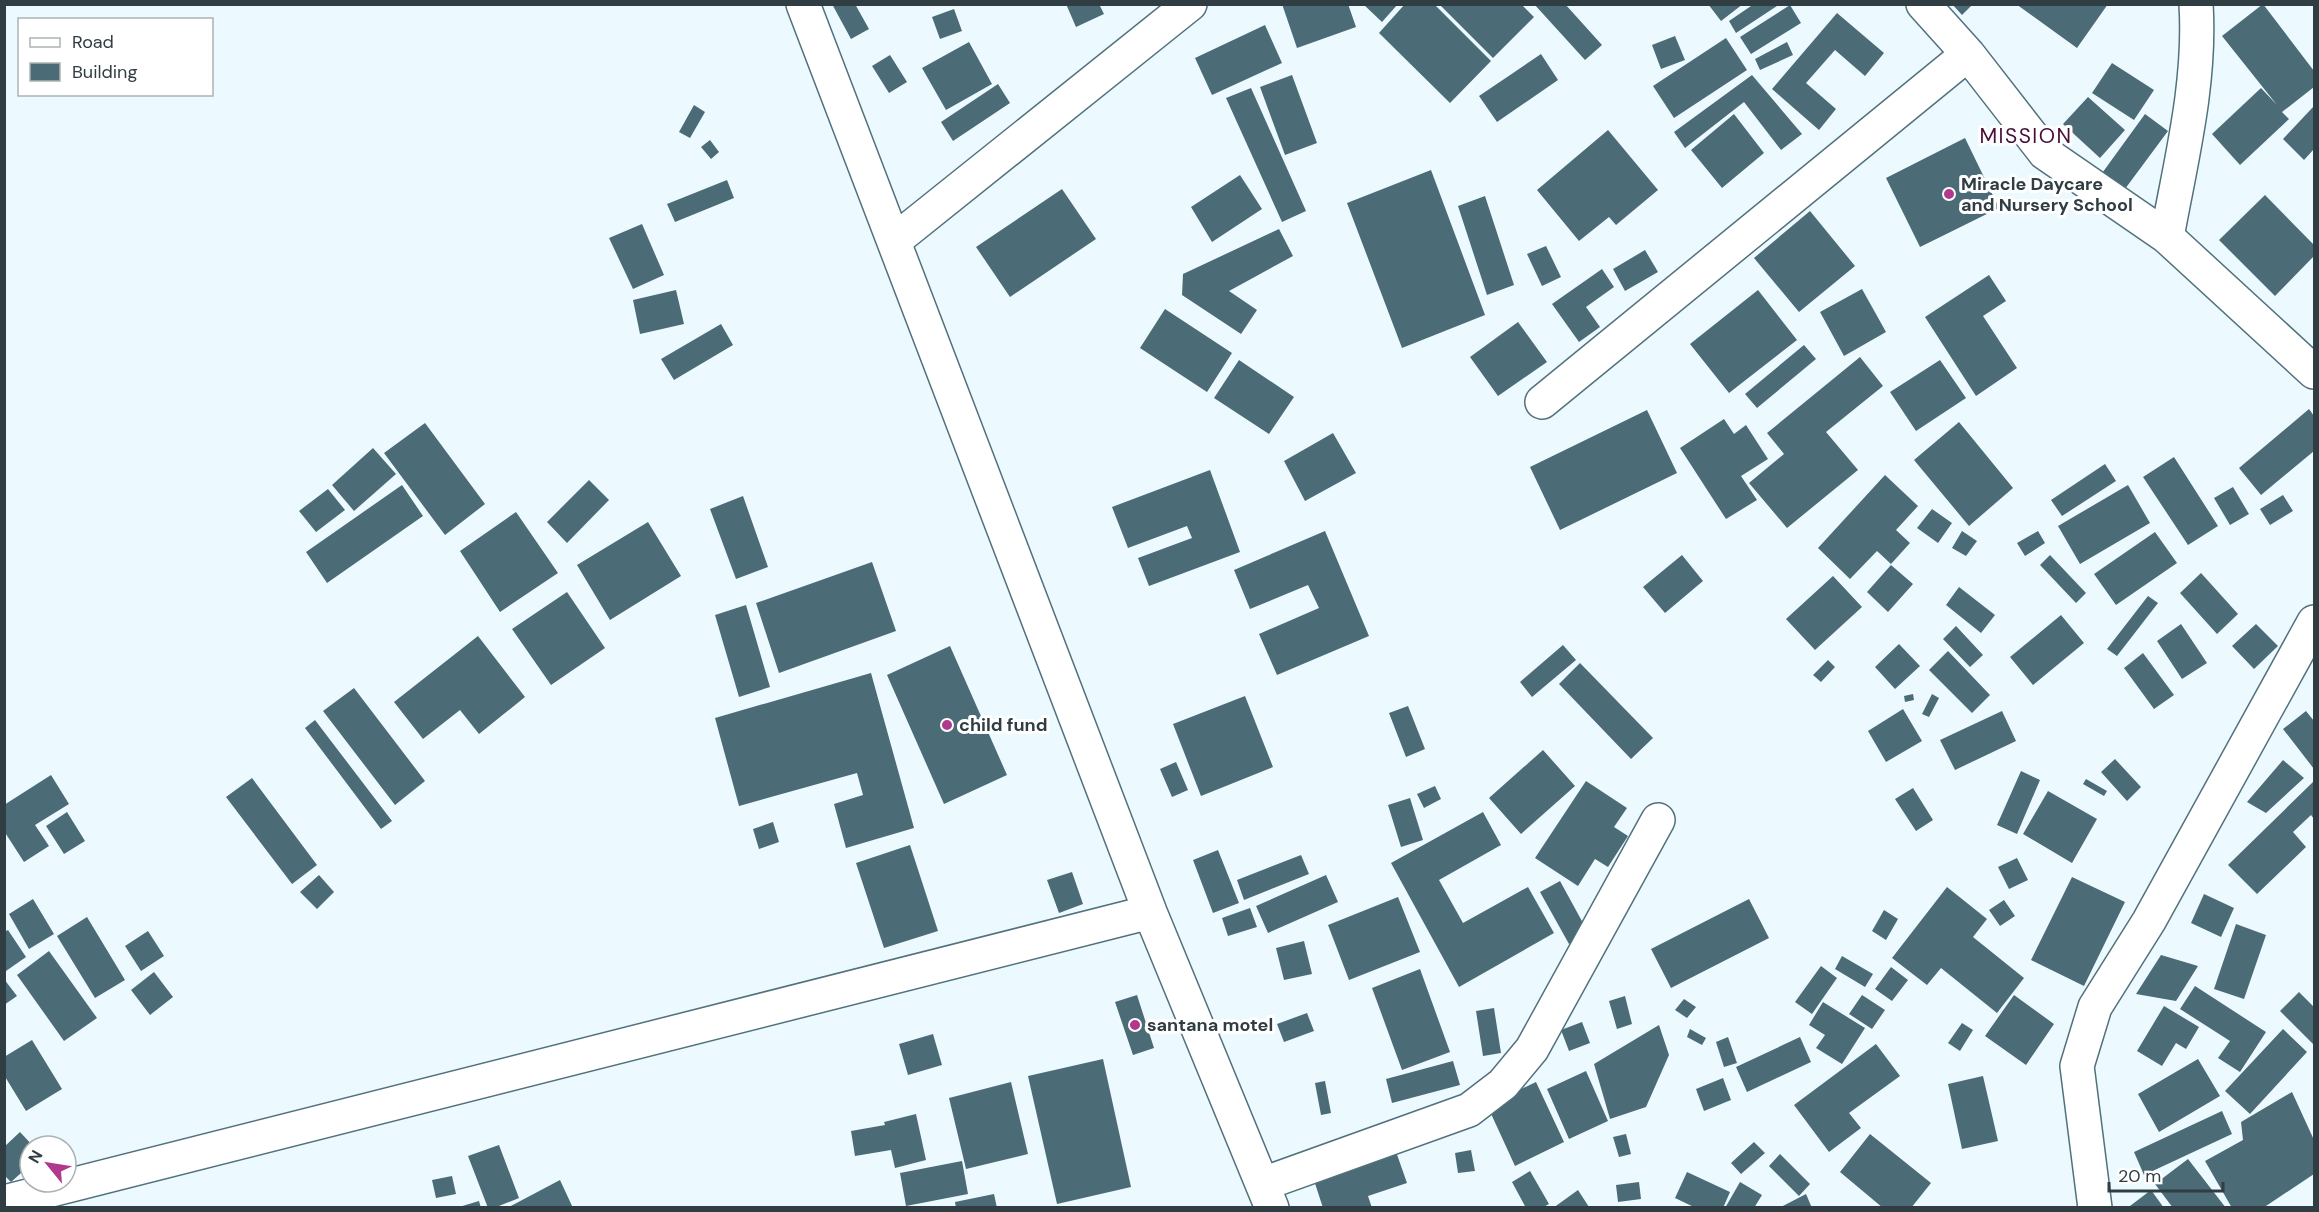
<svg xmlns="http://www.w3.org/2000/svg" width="2319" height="1212" viewBox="0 0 2319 1212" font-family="'DM Sans',sans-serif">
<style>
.building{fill:#4b6b76}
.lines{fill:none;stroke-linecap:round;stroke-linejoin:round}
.minor-casing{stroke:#51717c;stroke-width:36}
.minor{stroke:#fff;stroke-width:33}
.poi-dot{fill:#b0388d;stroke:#fff;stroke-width:2}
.labels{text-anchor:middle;stroke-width:6;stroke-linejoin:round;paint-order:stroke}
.poi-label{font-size:18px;font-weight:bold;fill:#303e43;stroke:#fff;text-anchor:start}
.quarter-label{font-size:21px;letter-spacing:1.5px;fill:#480e38;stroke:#fff}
</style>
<rect width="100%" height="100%" fill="#ecfaff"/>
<path class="building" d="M832,4h23l14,25 -18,10z
M1066,4h33l5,10 -28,13z
M1282,4h66l8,23 -59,21z
M1363,4h35l-16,18z
M1405,4h29l57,57 -41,42 -71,-70z
M1439,4h82l13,13 -41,41z
M1534,4h31l37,41 -17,15z
M1708,4h35l-22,17z
M1754,4h26l-44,29 -7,-12z
M1952,4h21l-11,11z
M2016,4h92l-31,44z
M2263,4l51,67v16l-32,25 7,7 -49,46 -28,-31 49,-46 16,17 -55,-69z
M1790,5l11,18 -50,31 -11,-17z
M954,9l8,22 -22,8 -8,-22z
M1837,13l47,40 -19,23 -30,-26 -29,33 30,26 -17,21 -47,-41z
M1265,25l17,38 -70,32 -17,-37z
M1675,36l10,24 -24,9 -9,-24z
M1726,38l21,32 -73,48 -21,-32z
M969,42l23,42 -46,26 -24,-42z
M1787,42l6,13 -33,15 -5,-11z
M1541,54l17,26 -61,42 -18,-26z
M890,55l17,27 -18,11 -17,-27z
M2112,63l42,27 -20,30 -42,-27z
M1292,75l25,68 -32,12 -25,-68z
M1752,75l50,59 -21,16 -37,-48 -59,46 -11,-16z
M998,84l12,19 -57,38 -12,-19z
M1251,88l55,123 -24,11 -56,-124z
M2088,97l37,33 -25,28 -37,-34z
M694,105l11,7 -15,26 -11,-6z
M2314,106v43l-10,11 -21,-21z
M1734,114l30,39 -42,35 -31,-38z
M2145,114l23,17 -46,62 -22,-17z
M1608,130l50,60 -42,35 -7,-8 -30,24 -42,-51z
M1965,138l34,70 -79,39 -34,-69z
M710,140l9,12 -8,7 -10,-12z
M1431,170l54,145 -83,33 -55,-145z
M1240,175l22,34 -50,33 -21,-35z
M727,180l7,18 -59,24 -8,-18z
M1062,189l34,50 -86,58 -34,-50z
M2265,195l49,50v11l-39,40 -56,-56z
M1485,196l29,89 -27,10 -29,-89z
M1810,211l45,55 -56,46 -45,-54z
M642,224l22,51 -31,14 -24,-51z
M1279,229l14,27 -64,35 28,19 -16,24 -59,-39 1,-21z
M1546,246l15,31 -19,9 -15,-32z
M1645,250l13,22 -33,19 -12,-22z
M1602,269l12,18 -28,20 14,20 -21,15 -27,-38z
M1989,275l17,26 -23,15 34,52 -41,28 -51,-79z
M1862,289l24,43 -42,24 -24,-44z
M676,290l8,34 -44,10 -7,-34z
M1758,290l39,50 -68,53 -39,-49z
M1165,309l67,44 -25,39 -67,-44z
M1518,322l29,40 -49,34 -28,-39z
M721,324l12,21 -59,35 -13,-21z
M1804,345l12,14 -59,49 -12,-14z
M1860,357l23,29 -57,46 32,38 -71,58 -38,-45 35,-29 -17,-21z
M1239,360l55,37 -25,37 -55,-36z
M1940,360l26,38 -50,33 -26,-39z
M2309,409l5,7v35l-53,44 -22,-27z
M1647,410l30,63 -117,57 -30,-63z
M1724,419l10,15 12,-9 22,34 -27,17 16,24 -31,19 -46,-71z
M1959,422l54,66 -44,38 -55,-66z
M425,423l60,81 -40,31 -61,-82z
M1333,433l23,40 -51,28 -21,-40z
M373,448l23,26 -42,37 -22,-26z
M2174,457l44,69 -30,19 -45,-68z
M2105,464l11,17 -54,35 -11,-16z
M1210,470l30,82 -91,34 -11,-28 54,-20 -5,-12 -59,22 -16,-41z
M1885,475l33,31 -22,24 14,13 -19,21 -14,-13 -27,28 -32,-31z
M589,480l20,20 -42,43 -20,-21z
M402,485l21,31 -96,67 -21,-31z
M2128,485l22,38 -70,41 -22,-38z
M2233,487l16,27 -19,11 -16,-27z
M328,489l17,21 -29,22 -17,-21z
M2283,495l10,16 -23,14 -10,-16z
M743,496l25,71 -32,12 -26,-70z
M1932,509l20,14 -14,20 -21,-15z
M516,512l42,61 -58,39 -40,-61z
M648,522l33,54 -71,44 -33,-55z
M1325,531l44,105 -92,39 -18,-41 60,-26 -11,-23 -58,24 -16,-39z
M1962,531l15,10 -11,15 -14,-8z
M2038,531l7,12 -20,13 -8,-13z
M2155,532l22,31 -61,42 -22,-31z
M1682,555l21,26 -38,32 -22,-26z
M2050,555l36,38 -10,10 -36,-38z
M872,562l24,69 -117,42 -23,-70z
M1891,565l22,19 -25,28 -21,-20z
M2201,573l37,41 -21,20 -37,-41z
M1833,576l29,31 -47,43 -29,-31z
M1959,587l36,28 -14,18 -35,-28z
M567,592l38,56 -54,37 -39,-56z
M2148,596l10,7 -41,53 -10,-7z
M746,605l24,82 -31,10 -24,-82z
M2061,615l23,28 -51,42 -23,-28z
M2181,624l26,39 -25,16 -25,-38z
M2256,624l22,22 -24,23 -22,-23z
M1956,626l27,29 -13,12 -27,-28z
M478,636l47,61 -46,37 -19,-24 -37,29 -29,-37z
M1899,644l21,22 -25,23 -20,-22z
M1563,645l13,15 -44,37 -12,-15z
M950,646l57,129 -63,29 -57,-129z
M1948,651l42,44 -18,18 -43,-43z
M2143,653l31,42 -20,14 -30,-41z
M1828,660l7,7 -14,15 -8,-7z
M1580,663l73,75 -22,21 -72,-75z
M871,673l43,155 -68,20 -12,-44 29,-9 -6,-22 -118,33 -24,-88z
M354,688l71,93 -30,24 -72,-94z
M1913,694l1,6 -9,2 -1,-6z
M1932,694l7,4 -10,19 -7,-3z
M1245,696l28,71 -72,29 -28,-72z
M1408,706l17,43 -19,8 -17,-44z
M1903,709l19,32 -36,21 -18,-31z
M2002,711l14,30 -61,29 -15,-30z
M2306,711l8,10v48l-31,-40z
M315,720l77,101 -11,8 -76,-101z
M1543,750l32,36 -54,48 -32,-36z
M2115,759l26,28 -14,14 -26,-29z
M2283,760l21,18 -38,35 -19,-11z
M1176,762l12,28 -16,7 -12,-28z
M2021,771l19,9 -23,54 -20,-9z
M51,775l18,29 -34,21 14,21 -25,16 -20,-31v-26z
M252,778l65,87 -25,19 -66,-87z
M2086,779l21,12 -3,5 -21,-12z
M1586,781l41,27 -13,19 14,9 -20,31 -13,-8 -17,27 -43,-28z
M2314,781v38l-3,-4 -18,17 13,15 -49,47 -29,-29z
M1435,786l6,13 -17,9 -7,-14z
M1913,788l20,32 -17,11 -21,-32z
M2048,791l49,28 -25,44 -49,-29z
M1410,798l13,42 -22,7 -13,-42z
M67,812l18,29 -21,13 -18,-28z
M1483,812l18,33 -62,35 24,43 65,-36 26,46 -95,54 -68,-124z
M773,822l6,20 -20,7 -6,-20z
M910,845l28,86 -54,17 -28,-85z
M1218,850l21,53 -26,10 -20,-53z
M1301,855l8,19 -65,26 -7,-20z
M2017,858l11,22 -19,9 -11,-22z
M1072,872l11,32 -24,9 -12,-33z
M319,875l15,17 -17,17 -17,-17z
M1326,875l12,27 -70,31 -12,-27z
M2072,877l53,25 -41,84 -53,-26z
M1560,881l29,53 -20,10 -29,-52z
M1947,887l40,32 -14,18 51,41 -27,35 -56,-45 -14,17 -35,-27z
M2204,894l30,14 -13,29 -30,-14z
M1398,897l22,55 -71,28 -21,-55z
M33,899l21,35 -25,15 -20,-35z
M1749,899l20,39 -98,50 -20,-39z
M2004,900l11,16 -15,10 -11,-16z
M1250,908l7,19 -29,9 -6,-18z
M1884,910l14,9 -12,21 -14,-9z
M87,917l38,63 -30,18 -38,-62z
M2236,924l30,11 -22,64 -30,-10z
M8,930l18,27 -20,14 -2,-39z
M148,931l16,25 -23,15 -16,-25z
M1304,941l8,33 -28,6 -8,-32z
M49,951l48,67 -33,23 -47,-66z
M2161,955l37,11 -22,35 -40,-7z
M1842,956l31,18 -8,13 -30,-18z
M1821,966l16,12 -25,36 -17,-12z
M1891,967l17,13 -16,21 -17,-12z
M1420,969l30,83 -48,18 -30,-82z
M154,972l19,25 -23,18 -19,-25z
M4,979l13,17 -13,9z
M2195,986l71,46 -26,40 -22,-14 12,-17 -50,-32z
M2299,992l15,15v38l-34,-34z
M1137,995l17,53 -21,7 -18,-53z
M1862,995l23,15 -13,19 -23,-15z
M2014,995l40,29 -28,41 -41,-29z
M1625,996l7,28 -15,5 -8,-28z
M1684,999l12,8 -9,11 -12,-8z
M1823,1002l42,26 -23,36 -26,-16 9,-13 -16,-10z
M2164,1006l35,21 -13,22 -10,-6 -14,23 -25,-15z
M1494,1008l7,45 -18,3 -7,-45z
M1307,1013l7,18 -30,11 -7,-18z
M1582,1022l8,21 -21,8 -8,-21z
M1962,1023l11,7 -13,21 -12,-8z
M1659,1025l10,30 -23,52 -36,12 -16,-55z
M1690,1029l16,9 -4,7 -15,-8z
M2283,1029l24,23 -57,62 -25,-23z
M933,1034l9,31 -34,10 -9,-31z
M1728,1037l9,26 -13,4 -8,-25z
M1800,1037l11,25 -64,30 -11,-25z
M32,1040l30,49 -36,22 -22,-36v-18z
M1876,1044l24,32 -51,37 12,15 -32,24 -35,-47z
M1103,1059l28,128 -74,17 -29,-128z
M2198,1059l22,37 -61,36 -21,-38z
M1453,1061l7,24 -68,18 -6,-24z
M1586,1071l22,50 -39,18 -22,-50z
M1983,1076l15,65 -36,8 -14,-65z
M1723,1078l8,22 -27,11 -8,-22z
M1325,1081l6,32 -10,2 -6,-32z
M1011,1082l17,72 -62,15 -17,-71z
M1536,1082l28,60 -49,24 -28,-61z
M2292,1092l22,48v34l-51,34h-31l-27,-47 38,-21 -2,-18z
M2222,1111l10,23 -88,41 -10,-23z
M916,1114l10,46 -31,8 -4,-18 -36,6 -4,-25 34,-6 -1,-3z
M20,1132l13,14h-3v19l-19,17 -7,-7v-28z
M1626,1134l5,20 -12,3 -6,-20z
M1870,1134l61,49 -20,25h-28l-43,-36z
M1754,1142l11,11 -24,21 -10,-11z
M499,1145l20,53 -25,10h-6l-20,-52z
M1394,1146l13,37 -39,13 4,12h-49l-11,-34z
M1471,1150l4,21 -17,2 -3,-20z
M1780,1154l30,30 -11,12 -30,-30z
M2188,1159l38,49h-53l-18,-24z
M962,1161l6,33 -62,12 -6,-33z
M1530,1171l19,33 -7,4h-16l-14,-26z
M1687,1172l43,20 -7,16h-27l-21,-10z
M452,1176l4,18 -20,4 -4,-18z
M560,1180l13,28h-66z
M1639,1182l2,17 -23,3 -2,-17z
M1740,1182l22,13 -8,13h-29z
M1578,1190l11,17 -36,1z
M2151,1190l13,18h-33l-1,-2z
M994,1194l3,14h-41l-1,-6z
M1806,1194l6,14h-33z
M479,1201l2,7h-22v-1z"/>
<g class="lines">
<g class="minor-casing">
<path id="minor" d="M803,4l347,908 122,296
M1923,4l45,50 77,99 122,84 147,135
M2167,237c14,-77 34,-154 29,-233
M894,241l296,-237
M1542,402l426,-348
M1263,1184l206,-74 34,-26 29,-35 126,-229
M4,1202l1146,-290
M2095,1208l-18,-142 18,-59 54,-86 165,-299"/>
</g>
<use href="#minor" class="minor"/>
</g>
<g class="poi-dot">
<circle cx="1949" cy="194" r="6"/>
<circle cx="947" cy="725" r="6"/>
<circle cx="1135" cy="1025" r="6"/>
</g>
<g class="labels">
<g class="poi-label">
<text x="1961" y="190">Miracle Daycare<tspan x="1961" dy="21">and Nursery School</tspan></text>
<text x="959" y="731">child fund</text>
<text x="1147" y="1031">santana motel</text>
</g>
<g class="quarter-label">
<text x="2026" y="143">MISSION</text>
</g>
</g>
<rect width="2319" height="1212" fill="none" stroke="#303e43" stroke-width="12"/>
<rect x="18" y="18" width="195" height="78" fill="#ffffff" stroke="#acb2b4" stroke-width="1.5"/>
<rect x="30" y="38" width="30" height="9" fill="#ffffff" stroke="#acb2b4" stroke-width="1.5"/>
<text x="72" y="48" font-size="18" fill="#303e43">Road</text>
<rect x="30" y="63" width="30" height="18" fill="#4b6b76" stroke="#acb2b4" stroke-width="1.5"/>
<text x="72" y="78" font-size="18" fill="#303e43">Building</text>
<g transform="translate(48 1164) rotate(300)"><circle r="28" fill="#ffffff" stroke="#acb2b4" stroke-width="1.5"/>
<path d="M0-4.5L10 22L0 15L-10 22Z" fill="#b0388d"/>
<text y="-9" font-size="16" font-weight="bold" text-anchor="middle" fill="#303e43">N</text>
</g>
<path d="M2109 1182v9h114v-9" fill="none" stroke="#303e43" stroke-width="3"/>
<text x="2118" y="1182" font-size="18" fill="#303e43" stroke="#ffffff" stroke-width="4.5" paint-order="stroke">20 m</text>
</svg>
